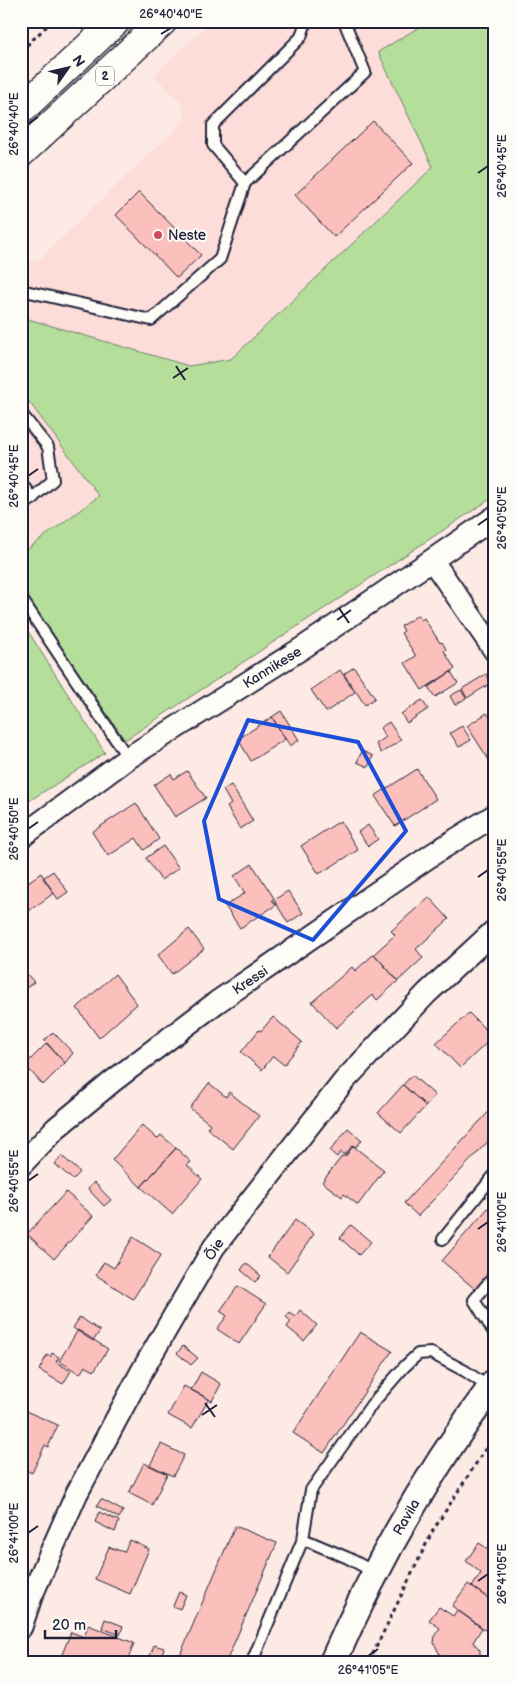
<svg xmlns="http://www.w3.org/2000/svg" width="516" height="1683" viewBox="0 0 516 1683" font-family="'Balsamiq Sans',sans-serif">
<style>
.built{fill:#fdddd9}
.green{fill:#b5de9b;stroke:#6c806b}
.building{fill:#fcc0bc;stroke:#22223b}
.lines{fill:none;stroke-linecap:round;stroke-linejoin:round}
.service-casing{stroke:#22223b;stroke-width:14}
.minor-casing{stroke:#22223b;stroke-width:25}
.tertiary-casing{stroke:#22223b;stroke-width:30}
.trunk-casing{stroke:#22223b;stroke-width:31}
.path{stroke:#22223b;stroke-width:3;stroke-dasharray:4 4;stroke-linecap:butt}
.service{stroke:#fdfcf7;stroke-width:10}
.minor{stroke:#fdfcf7;stroke-width:21}
.tertiary{stroke:#fdfcf7;stroke-width:26}
.trunk{stroke:#fdfcf7;stroke-width:28}
.marked{fill:none;stroke:#1d4ed8;stroke-width:4;stroke-linejoin:round}
.ticks{fill:none;stroke:#22223b;stroke-width:2}
.poi-dot{fill:#d1495b;stroke:#fdfcf7;stroke-width:2}
.labels{text-anchor:middle;stroke-width:4;stroke-linejoin:round;paint-order:stroke}
.shield{fill:#fdfcf7;stroke:#646373;stroke-width:1}
.shield-label{font-size:12px;font-weight:bold;fill:#22223b}
.poi-label{font-size:14px;fill:#22223b;stroke:#fdfcf7;text-anchor:start}
.street-label{font-size:14px;fill:#22223b;stroke:#fdfcf7}
.neatline{fill:none;stroke:#22223b;stroke-width:2}
.ticks-label{font-size:12px;text-anchor:middle;fill:#22223b}
</style>
<rect width="100%" height="100%" fill="#fdeae5"/>
<filter id="ink" filterUnits="userSpaceOnUse"><feTurbulence type="fractalNoise" baseFrequency=".02" numOctaves="2"/><feDisplacementMap in="SourceGraphic" scale="10" xChannelSelector="R" yChannelSelector="G"/><feConvolveMatrix kernelMatrix="1 2 1 2 8 2 1 2 1" color-interpolation-filters="sRGB"/></filter>
<g filter="url(#ink)">
<path class="built" d="M212,21h217l-51,32 56,113 -203,193 -42,7 -168,-49v-51l18,-7 146,-139 -3,-15 -28,-30z
M21,391l78,105 -78,58z"/>
<path class="green" d="M429,21h66v475l-370,244 -104,-152v-34l78,-58 -78,-105v-74l168,49 42,-7 202,-192 -55,-115z
M21,620l84,133 -84,53z"/>
<path class="building" d="M373,121l40,42 -79,74 -39,-42z
M139,192l62,63 -24,23 -61,-63z
M418,615l3,5 3,-2 16,25 2,-1 4,7 -2,2 11,18 -33,21 -17,-27 11,-7 -15,-23 3,-2 -3,-5z
M354,667l21,31 -10,7 -21,-31z
M340,670l15,22 -29,20 -15,-22z
M451,672l7,11 -23,14 -7,-10z
M486,674l5,9 -24,15 -5,-9z
M461,690l5,8 -11,7 -5,-9z
M422,700l6,9 -21,14 -6,-9z
M281,711l18,29 -9,6 -18,-29z
M487,713l8,12v36l-4,2 -24,-37z
M272,717l13,22 -34,22 -13,-22z
M389,722l12,18 -20,13 -5,-9 10,-7 -6,-9z
M462,726l9,14 -12,7 -9,-14z
M362,751l11,5 -5,11 -11,-5z
M417,769l19,30 -41,27 -20,-30z
M187,771l19,27 -31,19 -21,-32 17,-11 3,5z
M231,785l22,36 -13,8 -13,-22 4,-3 -8,-14z
M136,803l23,36 -15,11 -8,-12 -28,18 -16,-24z
M340,821l18,29 -39,24 -18,-28z
M368,825l10,14 -10,7 -10,-14z
M163,846l16,22 -18,12 -15,-22z
M252,864l22,34 -2,2 4,5 -36,23 -15,-22 20,-13 -11,-17z
M53,871l15,21 -10,7 -15,-21z
M41,873l13,20 -28,20 -5,-6v-20z
M288,891l15,22 -15,10 -14,-23z
M429,897l20,22 -33,30 7,9 -25,23 -24,-27 21,-19 -4,-4z
M189,929l15,20 -32,25 -14,-19z
M374,954l24,27 -21,19 -4,-5 -37,33 -24,-26 40,-35 3,4z
M25,972l9,10 -13,10v-16z
M115,974l22,30 -38,34 -22,-30z
M469,1013l24,24 -33,31 -24,-25z
M273,1017l29,25 -18,23 -11,-9 -11,14 -21,-18 18,-22 2,1z
M53,1032l20,21 -8,10 -21,-22z
M47,1043l18,20 -22,22 -18,-20z
M412,1075l23,20 -9,11 -23,-21z
M209,1083l17,14 3,-5 30,24 -26,33 -26,-21 3,-4 -20,-16z
M403,1085l23,21 -25,27 -23,-20z
M495,1105v29l-77,82 -14,-13z
M142,1125l15,14 4,-4 15,13 -35,39 -29,-27z
M348,1128l14,12 -6,7 -3,-2 -8,10 -4,-3 -4,5 -7,-6z
M353,1146l31,24 -26,35 -14,-11 -2,3 -20,-15 21,-27 2,2z
M176,1148l15,14 -4,3 15,14 -30,35 -31,-27z
M62,1156l18,16 -7,8 -18,-16z
M94,1182l17,18 -7,6 -16,-17z
M66,1192l27,24 -39,43 -27,-25z
M495,1200v66l-20,23 -33,-28z
M295,1220l19,14 -27,38 -19,-15z
M351,1225l20,17 -12,13 -19,-17z
M133,1237l28,18 -28,44 -37,-24 8,-13 10,6z
M246,1263l15,13 -6,6 -14,-12z
M238,1286l28,18 -27,40 -22,-15 10,-13 -7,-5z
M300,1310l17,15 -13,16 -17,-14 4,-6 -5,-4 3,-5 6,5z
M80,1317l20,14 -7,10 -20,-13z
M78,1330l30,19 -14,22 -9,-5 -5,8 -21,-13z
M360,1332l32,19 -68,102 -31,-20z
M183,1346l15,12 -7,7 -14,-12z
M52,1353l7,4 -3,5 15,9 -8,13 -24,-14 8,-15 3,2z
M201,1372l20,12 -9,17 -21,-11z
M184,1386l25,13 -17,29 -24,-13z
M21,1409l37,16 -10,22 -3,-2 -13,28 -11,-5z
M161,1444l23,11 -11,21 -23,-11z
M144,1463l23,11 -15,31 -23,-12z
M101,1499l22,12 -4,7 -22,-12z
M99,1512l20,9 -4,11 -20,-10z
M235,1526l42,17 -51,119h-49z
M130,1540l19,9 -19,45 -35,-15 14,-32 15,5z
M479,1543l12,8 4,-6v58l-23,-16 9,-14 -15,-12z
M468,1584l27,19v18l-8,10 -35,-25z
M179,1592l7,3 -6,14 -7,-3z
M439,1607l14,9 4,-6 25,18 -9,14 7,8v6l-2,2 -9,-1 -3,5h-22l-2,-3 -8,-16 1,-8 5,-7 -11,-8z
M105,1619l18,7 -3,9 -18,-7z
M88,1625l46,18 -7,19h-15l-7,-3 -1,3h-45l12,-30 13,5z
M154,1645l10,3 -5,14h-11z"/>
<g class="lines">
<g class="service-casing">
<path id="service" d="M245,183l-32,-38v-20l88,-88 5,-16
M21,290l130,30 69,-61 25,-76 120,-111 -21,-51
M21,413l27,34 5,33 -32,28
M21,483l12,16
M21,598l107,160
M443,1239l52,-65
M495,1275l-21,25 21,34
M303,1539l8,-49 61,-86 33,-38 13,-12 13,-1 34,18 25,17
M252,1662l51,-123 45,19 26,14"/>
</g>
<g class="minor-casing">
<path id="minor" d="M432,560l63,-43
M21,837l107,-79 176,-111 128,-87 63,91
M21,1165l35,-37 57,-47 104,-79 216,-148 62,-39
M21,1627l10,-30 46,-104 65,-122 72,-124 130,-166 83,-88 68,-63"/>
</g>
<g class="tertiary-casing">
<path id="tertiary" d="M333,1662c43,-99 97,-193 162,-280"/>
</g>
<g class="trunk-casing">
<path id="trunk" d="M21,110l95,-89
M21,153l142,-132"/>
</g>
<path class="path" d="M21,51l31,-30
M369,1662l63,-130 63,-98"/>
<use href="#service" class="service"/>
<use href="#minor" class="minor"/>
<use href="#tertiary" class="tertiary"/>
<use href="#trunk" class="trunk"/>
</g>
</g>
<path class="marked" d="M248,720l110,22 48,89 -93,109 -94,-41 -15,-78z"/>
<path class="ticks" d="M161,34l10,-6M28,124l10,-7M478,173l10,-7M176,366l9,14M173,378l15,-10M28,476l10,-7M478,525l10,-7M339,608l10,15M337,620l14,-10M28,829l10,-7M478,877l10,-7M28,1181l10,-7M478,1229l10,-7M205,1403l10,14M202,1415l15,-10M28,1533l10,-7M478,1581l10,-7M368,1656l10,-7"/>
<circle class="poi-dot" cx="158" cy="235" r="5"/>
<g class="labels">
<rect class="shield" x="96" y="66.5" width="18" height="19" rx="4"/>
<g class="shield-label">
<text x="105" y="80">2</text>
</g>
<g class="poi-label">
<text x="168" y="240">Neste</text>
</g>
<g class="street-label">
<text transform="translate(272 667) rotate(-32)" y="5">Kannikese</text>
<text transform="translate(250 980) rotate(-34)" y="5">Kressi</text>
<text transform="translate(214 1249) rotate(-56)" y="5">Õie</text>
<text transform="translate(406 1517) rotate(-60)" y="5">Ravila</text>
</g>
</g>
<rect width="516" height="1683" fill="none" stroke="#fdfcf7" stroke-width="55"/>
<g transform="translate(68 68) rotate(56)" stroke="#fdfcf7" stroke-width="4" paint-order="stroke">
<path d="M0-4L9 19L0 12L-9 19Z" fill="#22223b"/>
<text y="-8" font-size="14" font-weight="bold" text-anchor="middle" fill="#22223b">N</text>
</g>
<path d="M45 1630v8h71v-8" fill="none" stroke="#22223b" stroke-width="2.5"/>
<text x="52" y="1630" font-size="15" fill="#22223b" stroke="#fdfcf7" stroke-width="4" paint-order="stroke">20 m</text>
<rect x="28" y="28" width="460" height="1628" class="neatline"/>
<g class="ticks-label">
<text x="171" y="18">26°40'40"E</text>
<text transform="translate(14 124) rotate(-90)" y="4">26°40'40"E</text>
<text transform="translate(502 166) rotate(-90)" y="4">26°40'45"E</text>
<text transform="translate(14 476) rotate(-90)" y="4">26°40'45"E</text>
<text transform="translate(502 518) rotate(-90)" y="4">26°40'50"E</text>
<text transform="translate(14 829) rotate(-90)" y="4">26°40'50"E</text>
<text transform="translate(502 870) rotate(-90)" y="4">26°40'55"E</text>
<text transform="translate(14 1181) rotate(-90)" y="4">26°40'55"E</text>
<text transform="translate(502 1222) rotate(-90)" y="4">26°41'00"E</text>
<text transform="translate(14 1533) rotate(-90)" y="4">26°41'00"E</text>
<text transform="translate(502 1574) rotate(-90)" y="4">26°41'05"E</text>
<text x="368" y="1674">26°41'05"E</text>
</g>
</svg>
